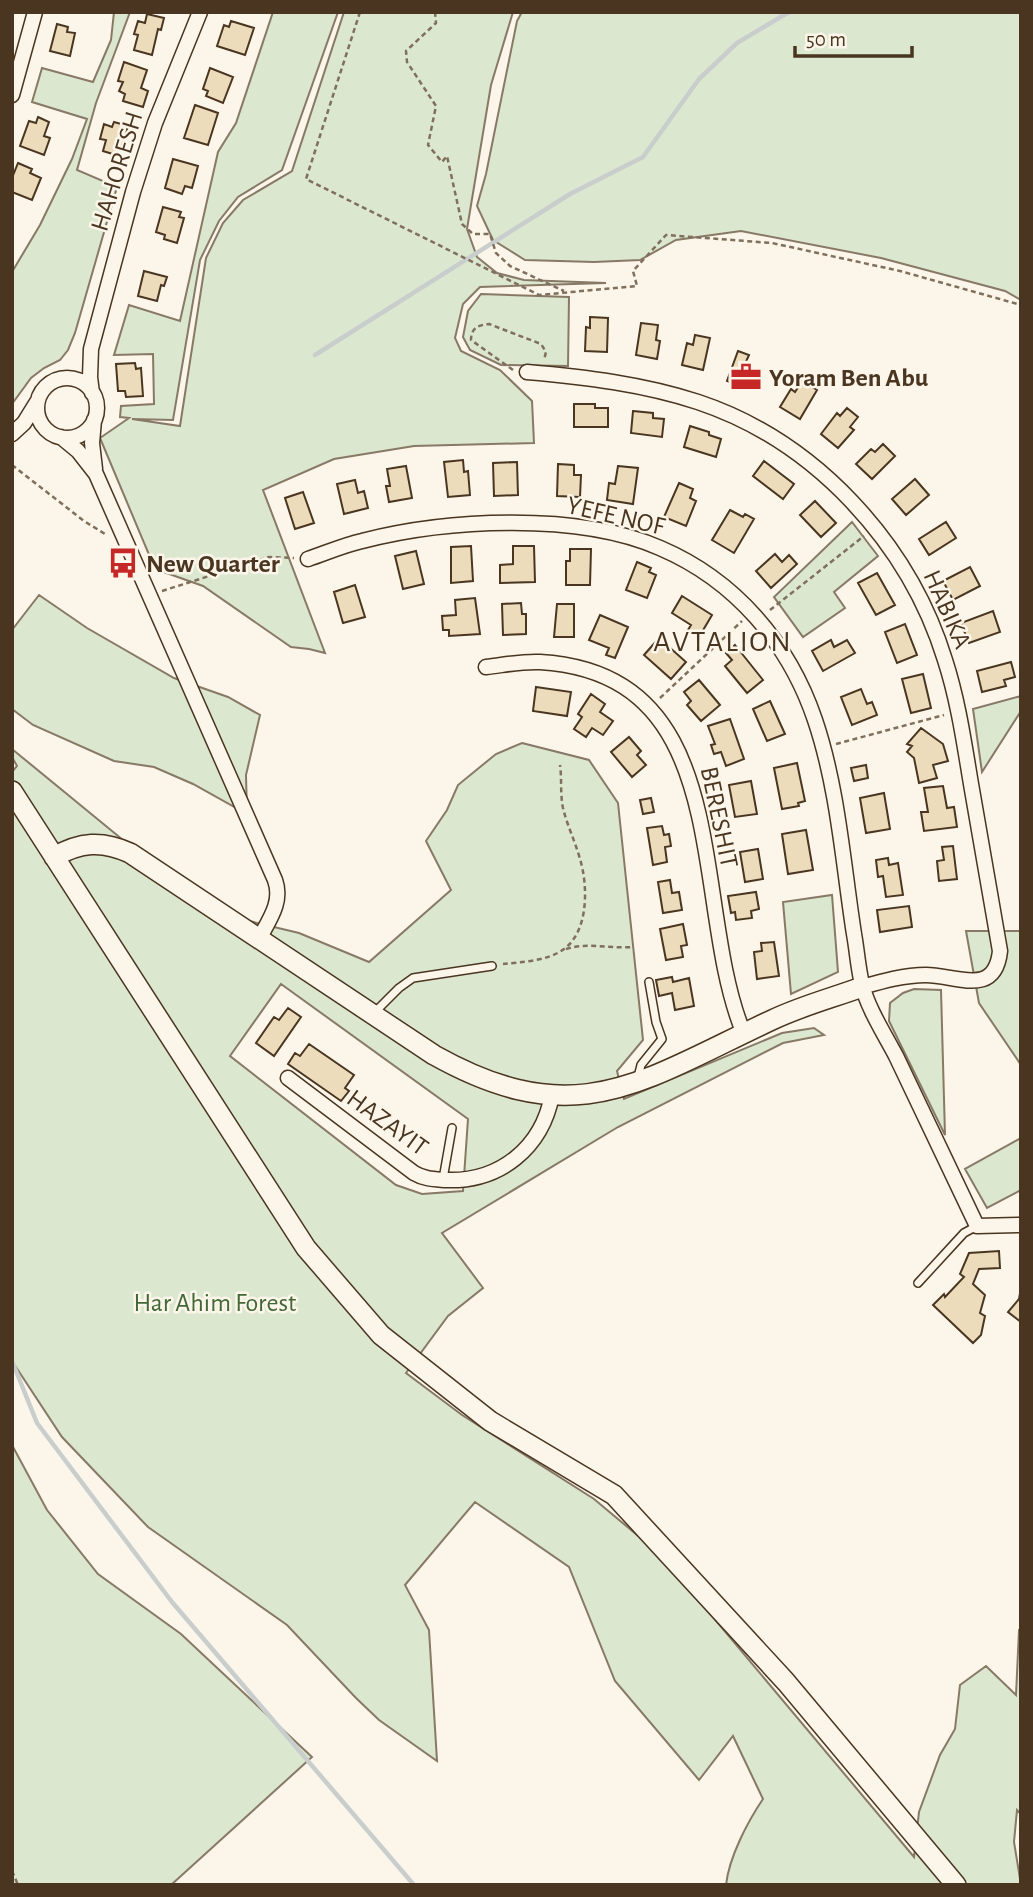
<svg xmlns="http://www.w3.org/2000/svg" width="1033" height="1897" viewBox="0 0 1033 1897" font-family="'Alegreya Sans',sans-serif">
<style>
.green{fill:#dce7d0;stroke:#887966;stroke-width:2;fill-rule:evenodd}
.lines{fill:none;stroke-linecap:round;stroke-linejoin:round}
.stream{stroke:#c9cecd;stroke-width:4.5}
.building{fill:#ecdcbc;stroke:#4a3520;stroke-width:2}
.lane-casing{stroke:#4a3520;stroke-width:10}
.street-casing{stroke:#4a3520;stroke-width:17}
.secondary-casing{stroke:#4a3520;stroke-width:22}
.path{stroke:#7f6f5c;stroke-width:2.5;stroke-dasharray:5 3.5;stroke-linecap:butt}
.lane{stroke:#fbf6e9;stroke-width:7}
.street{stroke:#fbf6e9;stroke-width:14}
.secondary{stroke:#fbf6e9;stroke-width:19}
.labels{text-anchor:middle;stroke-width:5;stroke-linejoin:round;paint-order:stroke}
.street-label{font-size:26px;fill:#4a3520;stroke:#fbf6e9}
.poi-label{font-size:26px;font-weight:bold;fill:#4a3520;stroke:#fbf6e9;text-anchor:start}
.park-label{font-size:26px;fill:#436837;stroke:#fbf6e9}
.quarter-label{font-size:30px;letter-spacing:2px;fill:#4a3520;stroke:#fbf6e9}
</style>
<rect width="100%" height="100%" fill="#fbf6e9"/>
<path class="green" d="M114,12h16l-34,91 -19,67 40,17 -42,146 -7,17 -8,10 -16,8 -13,10 -19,26v-132l28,-47 32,-66 15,-40 -55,-17 10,-34 51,14 18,-42z
M273,12h65l-56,158 -44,27 -19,24 -19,39 -27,160 -41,-1 48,7 26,-168 17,-35 20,-23 49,-29 52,-159h169l-22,73 -24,144 10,28 20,16 27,7 82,3 -126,4 -17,17 -8,34 6,13 39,19 32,31 2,42 -120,3 -80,13 -71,31 62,163 -16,-4 -18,-2 -88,-61 -48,-17 -55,-131 29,-20 -9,-1 1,-11 33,-2 -1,-50 -39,1 15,-50 51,16 38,-169 18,-29z
M522,12h499v288l-16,-9 -124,-33 -140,-27 -65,9 -36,20 -46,2 -69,-2 -32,-20 -16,-34 9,-32 31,-153z
M481,294l88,3 -1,69 -67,-1 -31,-15 -7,-13 5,-26z
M852,522l26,34 -44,36 11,16 -42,29 -29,-40z
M39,595l48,33 87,50 54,19 32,18 -14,60 1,39 -54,-30 -39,-17 -40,-6 -81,-36 -21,-16v-79z
M1021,696v15l-39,61 -9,-63z
M522,743l67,17 29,43 25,237 -26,31 7,28 158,-66 32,-5 10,7 -41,8 -165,84 -176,106 41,55 -35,28 -42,57 56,42 132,84 55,46 53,59 212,253 5,-45 21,-57 15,-26 5,-44 26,-19 30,29 3,-65 2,-1v185l-4,-4 -3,32 7,43h-295c3,-28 22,-64 37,-86l-30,-63 -34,44 -84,-99 -46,-114 -94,-65 -70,83 24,45 8,131 -58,-41 -23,-22 -69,-73 -139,-98 -86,-90 -50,-76v-589l5,-6 -5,-9v-8l150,123 83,48 54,13 70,29 82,-72 -25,-49 21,-31 11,-25 38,-31zM281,984l187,135 -5,72 -41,3 -26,-9 -166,-129z
M832,895l6,77 -47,22 -8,-92z
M966,931h55v134l-42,-62z
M914,989l27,1 4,145 -56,-114 1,-18 13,-10z
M1021,1138v52l-34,18 -22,-39z
M12,1445l35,65 51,64 83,60 131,123 -141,128h-159z"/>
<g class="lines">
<path class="stream" d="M315,355l255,-161 73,-37 56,-78 38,-36 52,-31
M12,1361l25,62 135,179 242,283"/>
</g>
<path class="building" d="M147,14l17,4 -3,12 -3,-1 -6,26 -18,-5 4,-15 -4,-1 4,-13 7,2z
M231,21l23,7 -9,27 -28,-9 7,-21 5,2z
M57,24l11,3 -1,5 8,1 -5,23 -20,-5z
M124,62l23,8 -6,18 7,3 -5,16 -20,-6 2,-7 -6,-3 4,-9 -5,-1z
M210,68l23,9 -10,26 -17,-7 2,-5 -5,-2z
M195,105l23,8 -10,32 -24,-7z
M38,117l11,5 -5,14 6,2 -6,17 -24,-9 9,-25 7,2z
M114,122l14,4 -9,30 -16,-5 3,-11 -6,-1 4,-15 8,3z
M173,159l25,7 -6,22 -7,-2 -3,8 -17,-6z
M18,163l14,6 -2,4 11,5 -9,22 -20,-8v-14z
M163,207l18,5 -2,5 5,1 -7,25 -13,-4 1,-4 -9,-3z
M144,271l23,6 -3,9 -3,-1 -4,16 -19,-5z
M590,317l18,1 -1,34 -22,-1 1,-24 4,1z
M641,323l17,2 -2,15 4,1 -3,18 -21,-4z
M695,335l15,3 -7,32 -21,-5 5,-22 6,2z
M738,351l11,4 -5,11 11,5 -8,18 -20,-8z
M135,363l1,6 5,-1 2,28 -17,1 -1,-6h-7l-2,-27z
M802,381l15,9 -17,29 -20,-12 11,-18 4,3z
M574,404h21v4h13v19h-34z
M847,408l11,9 -8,10 4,3 -16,18 -17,-14 16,-21 3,3z
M633,411l20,2v5l11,1 -2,18 -31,-4z
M690,426l19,6v3l12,4 -5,18 -32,-10z
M883,444l12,12 -23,23 -16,-15 15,-15 4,3z
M463,460l1,12 4,-1 2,24 -22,2 -4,-35z
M764,461l30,23 -11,15 -30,-23z
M517,462l1,33 -24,1 -1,-33z
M558,464l16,1v10h7l-1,22 -23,-1z
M406,466l6,32 -23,4 -3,-16h4l-3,-17z
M618,466l20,2 -5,36 -26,-4 2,-17 6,1z
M915,479l14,16 -23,20 -14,-16z
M355,480l3,13 6,-2 4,17 -24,6 -7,-30z
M679,483l14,6 -3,9 6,3 -10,25 -22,-9z
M303,492l11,31 -19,6 -10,-31z
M815,501l21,22 -15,14 -21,-22z
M730,510l13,7 2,-3 9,5 -20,34 -22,-13z
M946,522l10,16 -27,17 -10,-16z
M471,546l2,35 -22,2v-36z
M513,546h21l1,36 -35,1v-18l13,-1z
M570,549h21l-1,36h-24v-24h4z
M416,551l8,33 -21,5 -8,-33z
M775,554l7,8 7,-7 8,9 -26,24 -15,-17z
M637,562l14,6 -2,4 7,3 -9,23 -21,-8z
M970,567l10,19 -27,14 -10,-19z
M877,573l18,32 -19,10 -18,-32z
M355,585l10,32 -22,6 -9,-31z
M682,596l30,19 -13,22 -11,-7 3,-5 -19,-12z
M475,598l5,36 -31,2v-6h-6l-1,-14 14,-1 -1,-15z
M521,603l1,11h4v20l-23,1 -1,-31z
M557,604h17v33h-20z
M993,611l7,21 -31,11 -8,-20z
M600,615l28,12 -13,31 -9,-3 3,-7 -20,-8z
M905,624l12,31 -20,8 -12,-31z
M659,638l27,24 -15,17 -27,-24z
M831,640l3,7 13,-7 8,13 -32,18 -11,-20z
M735,645l28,35 -16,13 -22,-27 7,-6 -6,-7z
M1011,662l4,15 -11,3 2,6 -24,6 -5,-21z
M923,674l8,34 -20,5 -9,-34z
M699,680l21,25 -19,16 -14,-16 4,-4 -7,-9z
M536,687l35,5 -4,24 -34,-5z
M861,689l6,15 5,-2 5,13 -25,10 -11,-28z
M591,694l14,10 -5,8 13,9 -10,14 -11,-7 -6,9 -12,-8 8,-12 -4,-3z
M770,701l15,33 -18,7 -14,-32z
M730,719l14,40 -18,7 -5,-14 -7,2 -3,-9 4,-1 -7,-18z
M921,728l22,16 5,17 -15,4 4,13 -18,5 -5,-25 -7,-6 5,-6 -5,-2z
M629,737l12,14 -4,4 9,10 -14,12 -21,-25z
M797,763l8,38 -7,2 1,3 -17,3 -8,-41z
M866,765l2,13 -14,3 -3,-13z
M751,781l6,33 -22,3 -6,-32z
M943,786l4,22 7,-1 3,20 -33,4 -3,-19h7l-4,-24z
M884,793l6,36 -24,4 -6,-35z
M651,798l3,14 -11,2 -3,-14z
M662,826l2,9 5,-1 2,12 -6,1 2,15 -14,3 -6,-37z
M806,830l7,40 -25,4 -6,-40z
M953,846l4,33 -18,2 -2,-20 7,-1 -2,-13z
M758,849l5,30 -18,3 -5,-30z
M888,858l1,7 9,-2 5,32 -17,2 -3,-21 -5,1 -2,-17z
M670,880l2,13 7,-1 3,18 -19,3 -5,-31z
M756,892l3,17 -8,2 1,7 -16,2 -1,-8 -4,1 -3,-17z
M909,906l3,21 -32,5 -3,-22z
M683,924l4,21 -6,1 2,11 -17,3 -6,-31z
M774,942l5,34 -22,3 -3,-27 8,-1 -1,-8z
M672,977l1,5 16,-4 5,28 -19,4 -3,-17 -13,3 -3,-16z
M288,1008l13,9 -27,39 -18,-13 18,-26 5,3z
M309,1044l45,31 -9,13 4,3 -8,10 -53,-37 7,-11 5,3z
M999,1251l1,17 -21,1 -6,15 12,11 -5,18 5,3 -4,19 -8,8 -40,-38 11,-11 1,3 19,-20 -4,-3 9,-21z
M1021,1288v34l-13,-10 11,-13z"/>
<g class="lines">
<g class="lane-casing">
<path id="lane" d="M375,1012l24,-24 14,-10 79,-12
M638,1077l3,-12 21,-26 -6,-17 -7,-40
M443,1179l9,-51
M918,1283l46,-50 13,-7"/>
</g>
<g class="street-casing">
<path id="street" d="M12,95l23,-83
M527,372c58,5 116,12 171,30 117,39 211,141 247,258 13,40 19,82 26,124 10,55 19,111 29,167 -5,47 -44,24 -74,24 -22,0 -43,6 -64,12
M37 408a30 30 0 1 1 60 0a30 30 0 1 1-60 0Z
M92,393l-2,-16 1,-28 42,-157 22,-69 45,-111
M94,420l-2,23 3,26
M12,434l12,-11 13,-21
M61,437l17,14 18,23 179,406c8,22 -6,40 -16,59
M308,559c18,-6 36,-14 54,-18 85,-22 216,-29 298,7 75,32 129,95 155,172 23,68 28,143 39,214 3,16 4,34 8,50 5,23 23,51 34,72 27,57 54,114 81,170l44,-1
M486,667c18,-2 36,-6 54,-5 199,12 149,241 204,372
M288,1078l126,95c10,6 20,6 32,7 54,2 96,-32 106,-85"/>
</g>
<g class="secondary-casing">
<path id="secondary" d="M12,791l294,457 75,87 109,86 124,74 172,187 170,203
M54,857c26,-15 48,-17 76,-4l304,202c143,80 207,26 338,-35 29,-14 60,-22 90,-33"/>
</g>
<path class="path" d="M360,12l-54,167 233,116 98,-9 -4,-15 33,-36 106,8 128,28 121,34
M435,12l1,11 -30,28 1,11 29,44 -8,39 14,17 5,-6 15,68 11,10h17l6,19 14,13 54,25
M513,370l-42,-30c0,-12 7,-15 18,-16l52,20 5,8 -2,8
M12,465l72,56 21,13
M162,591l107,-34 25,1
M770,610l94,-74
M660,698l82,-77
M836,744l108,-29
M566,949c22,-7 44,0 67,-2
M503,964c19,-2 45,-3 61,-15 25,-18 24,-64 16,-90 -5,-18 -13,-34 -17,-51 -3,-14 -1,-29 -3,-43
M12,1871l6,14"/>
<use href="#lane" class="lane"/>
<use href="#street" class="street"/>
<use href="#secondary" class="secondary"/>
</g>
<defs>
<g id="office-bare" transform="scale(2.415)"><path d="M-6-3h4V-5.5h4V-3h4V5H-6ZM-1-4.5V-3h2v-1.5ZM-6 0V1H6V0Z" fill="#c62828" stroke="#fbf6e9" stroke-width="2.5" paint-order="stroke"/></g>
<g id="bus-bare" transform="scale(2.415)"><path d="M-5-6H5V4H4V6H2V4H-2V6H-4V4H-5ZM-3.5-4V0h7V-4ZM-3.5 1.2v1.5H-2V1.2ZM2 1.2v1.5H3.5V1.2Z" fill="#c62828" stroke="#fbf6e9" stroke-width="2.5" paint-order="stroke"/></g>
</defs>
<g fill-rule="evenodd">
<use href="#office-bare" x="746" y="377"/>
<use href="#bus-bare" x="123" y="563"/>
</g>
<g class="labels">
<g class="street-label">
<text transform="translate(116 171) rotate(-73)" y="9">HAHORESH</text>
<text transform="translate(616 515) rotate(13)" y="9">YEFE NOF</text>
<text transform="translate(948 609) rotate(66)" y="9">HABIKA</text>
<text transform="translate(720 817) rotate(78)" y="9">BERESHIT</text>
<text transform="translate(388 1122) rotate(36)" y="9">HAZAYIT</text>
</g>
<g class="poi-label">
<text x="769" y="386">Yoram Ben Abu</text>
<text x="146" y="572">New Quarter</text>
</g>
<g class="park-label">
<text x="215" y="1311">Har Ahim Forest</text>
</g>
<g class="quarter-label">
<text x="723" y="651">AVTALION</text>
</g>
</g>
<rect width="1033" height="1897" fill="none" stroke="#4a3520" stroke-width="28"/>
<path d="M795 46v10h117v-10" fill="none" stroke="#4a3520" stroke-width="3.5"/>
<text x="806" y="46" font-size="21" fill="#4a3520" stroke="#fbf6e9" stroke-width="5" paint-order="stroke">50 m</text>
</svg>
